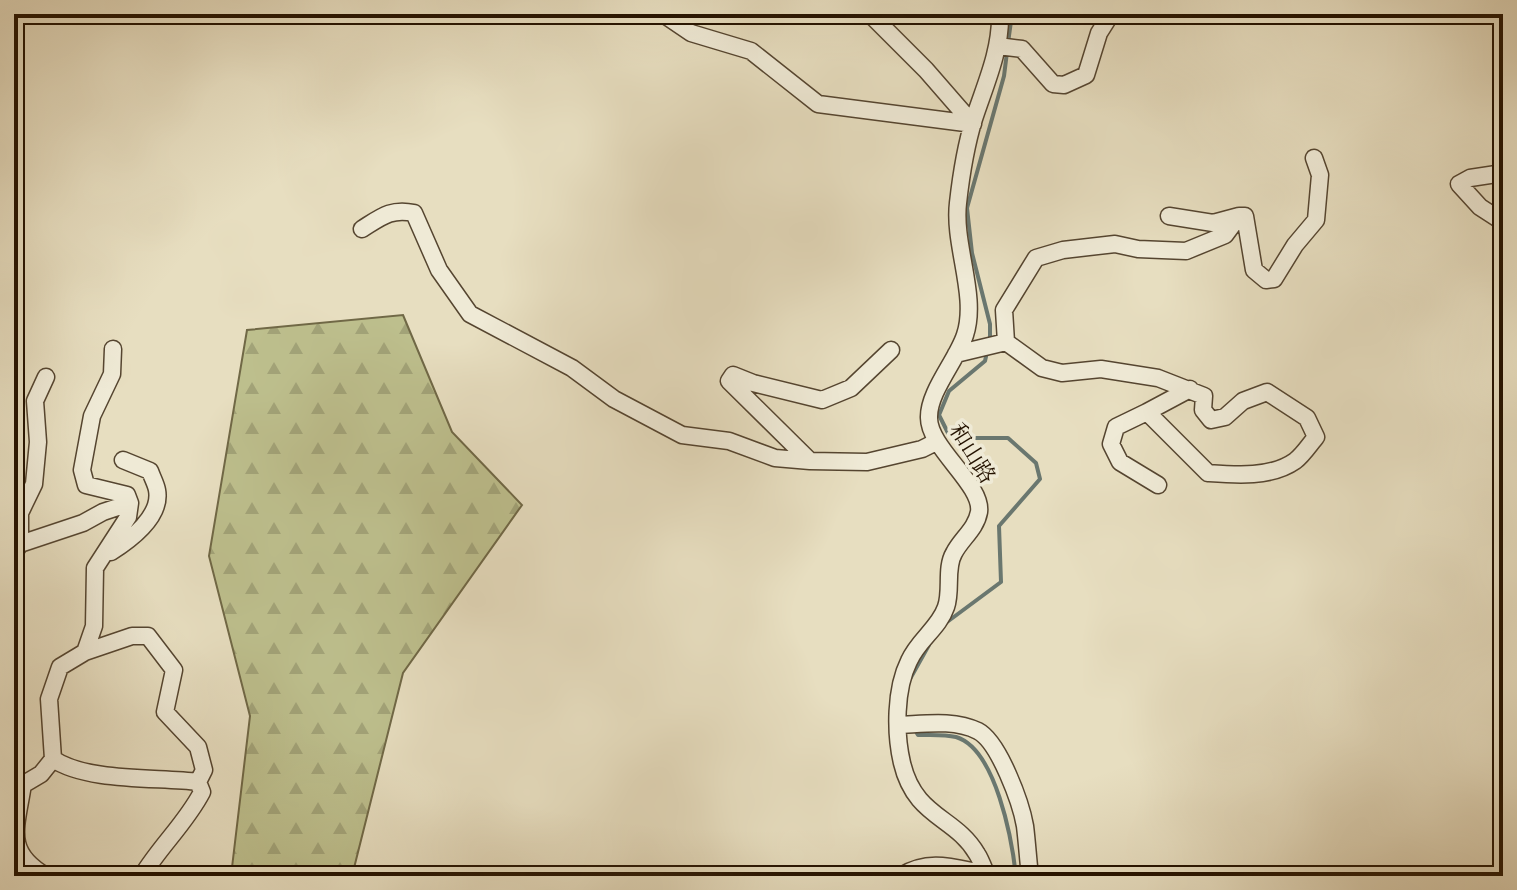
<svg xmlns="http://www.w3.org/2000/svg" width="1517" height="890" viewBox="0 0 1517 890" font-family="'Libre Caslon Text','Noto Serif TC',serif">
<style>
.forest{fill:url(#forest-firs);stroke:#706846;stroke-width:2}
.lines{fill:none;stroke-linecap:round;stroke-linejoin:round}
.stream{stroke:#6a776f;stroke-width:4}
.minor-casing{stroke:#554530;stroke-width:19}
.minor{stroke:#efead6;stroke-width:16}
.labels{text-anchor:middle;stroke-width:7;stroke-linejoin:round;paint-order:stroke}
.street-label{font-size:22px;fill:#241200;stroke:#efead6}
</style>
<defs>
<pattern id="forest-firs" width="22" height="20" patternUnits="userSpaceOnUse" patternTransform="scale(2)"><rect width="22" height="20" fill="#bdbf8d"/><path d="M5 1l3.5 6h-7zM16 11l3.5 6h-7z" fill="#a2a378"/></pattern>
</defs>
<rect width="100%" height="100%" fill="#e7dec0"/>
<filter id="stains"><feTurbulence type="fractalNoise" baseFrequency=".0025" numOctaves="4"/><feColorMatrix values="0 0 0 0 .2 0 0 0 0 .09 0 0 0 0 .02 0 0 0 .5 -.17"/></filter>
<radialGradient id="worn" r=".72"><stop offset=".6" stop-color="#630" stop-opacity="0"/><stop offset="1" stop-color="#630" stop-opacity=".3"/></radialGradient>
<path class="forest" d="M403,315l49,117 70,73 -119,168 -51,203h-121l19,-160 -41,-160 38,-226z"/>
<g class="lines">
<path class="stream" d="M1008,43l4,-29
M990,340v-16l-18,-71 -5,-45 37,-132 3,-24
M943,625l58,-43 -2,-56 41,-47 -4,-16 -28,-25h-43l-17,-5 -9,-18 10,-24 36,-30 2,-9
M910,679l19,-34
M915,730l3,5c12,0 26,-1 38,2 40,12 56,103 60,139"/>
<g class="minor-casing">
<path id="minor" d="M663,14l28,19 60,18 67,53 155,20 -47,-54 -56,-56
M998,46l24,3 31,35 11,1 22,-10 13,-42 12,-19
M1169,216l44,7 26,-7
M1497,218l-17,-11 -21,-23 11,-6 33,-5
M362,229c19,-12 29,-21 52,-16l25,57 31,44 102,54 42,31 68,36 47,6 46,17 35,3 57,1 55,-13 14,-7
M956,354l50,-12
M1147,412l43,-23
M810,461l-81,-80 4,-6 20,8 69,17 29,-12 40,-38
M1158,485l-38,-23 -9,-18 5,-17 31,-15 61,61c27,2 63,5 87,-12 8,-6 15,-17 21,-24l-9,-19 -40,-26 -24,9 -18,16 -14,3 -8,-10 1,-14 -46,-18 -57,-9 -39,4 -20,-5 -36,-26 -2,-32 32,-52 27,-8 52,-6 23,5 48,2 39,-16 14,-19h6l9,54 12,10 8,-1 21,-34 21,-25 4,-45 -6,-17
M20,544l63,-21 20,-11 27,-9
M111,552c19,-12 51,-36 46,-62 -1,-6 -5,-13 -7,-19l-27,-11
M14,553l6,-9v-31l14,-29 4,-42 -3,-41 11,-24
M85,652l47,-16h16l26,34 -9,42 33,35 6,23 -6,12
M898,725c26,-1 56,-6 80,6 21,11 43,72 47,95 2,16 3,33 5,50
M53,759c34,23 104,18 145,23l4,10c-16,31 -42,54 -60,84
M23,784c-6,42 -20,67 23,92
M14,790l27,-16 12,-15 -4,-60 11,-32 25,-15 9,-26 1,-58 33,-51 2,-14 -3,-8 -41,-10 -4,-15 10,-54 20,-42 1,-25
M901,876c29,-18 53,-8 85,-2
M987,876c-3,-7 -6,-16 -10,-22 -22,-38 -62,-36 -75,-91 -7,-30 -7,-74 7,-102 9,-21 30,-33 37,-54 6,-17 -1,-39 8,-54 7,-14 22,-24 25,-41 4,-27 -50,-64 -50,-94 -1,-26 28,-58 36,-83 13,-39 -12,-90 -7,-132 3,-27 8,-58 16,-84 11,-34 27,-68 26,-105"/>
</g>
<use href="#minor" class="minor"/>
</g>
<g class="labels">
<g class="street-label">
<text transform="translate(973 453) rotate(58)" y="8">和山路</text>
</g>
</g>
<rect width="1517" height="890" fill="none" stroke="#e7dec0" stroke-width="48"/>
<rect x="16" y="16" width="1485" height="858" fill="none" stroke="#241200" stroke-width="4"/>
<rect x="24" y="24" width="1469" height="842" fill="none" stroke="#241200" stroke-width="2"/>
<rect width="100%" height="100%" filter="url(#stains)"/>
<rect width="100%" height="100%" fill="url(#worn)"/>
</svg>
